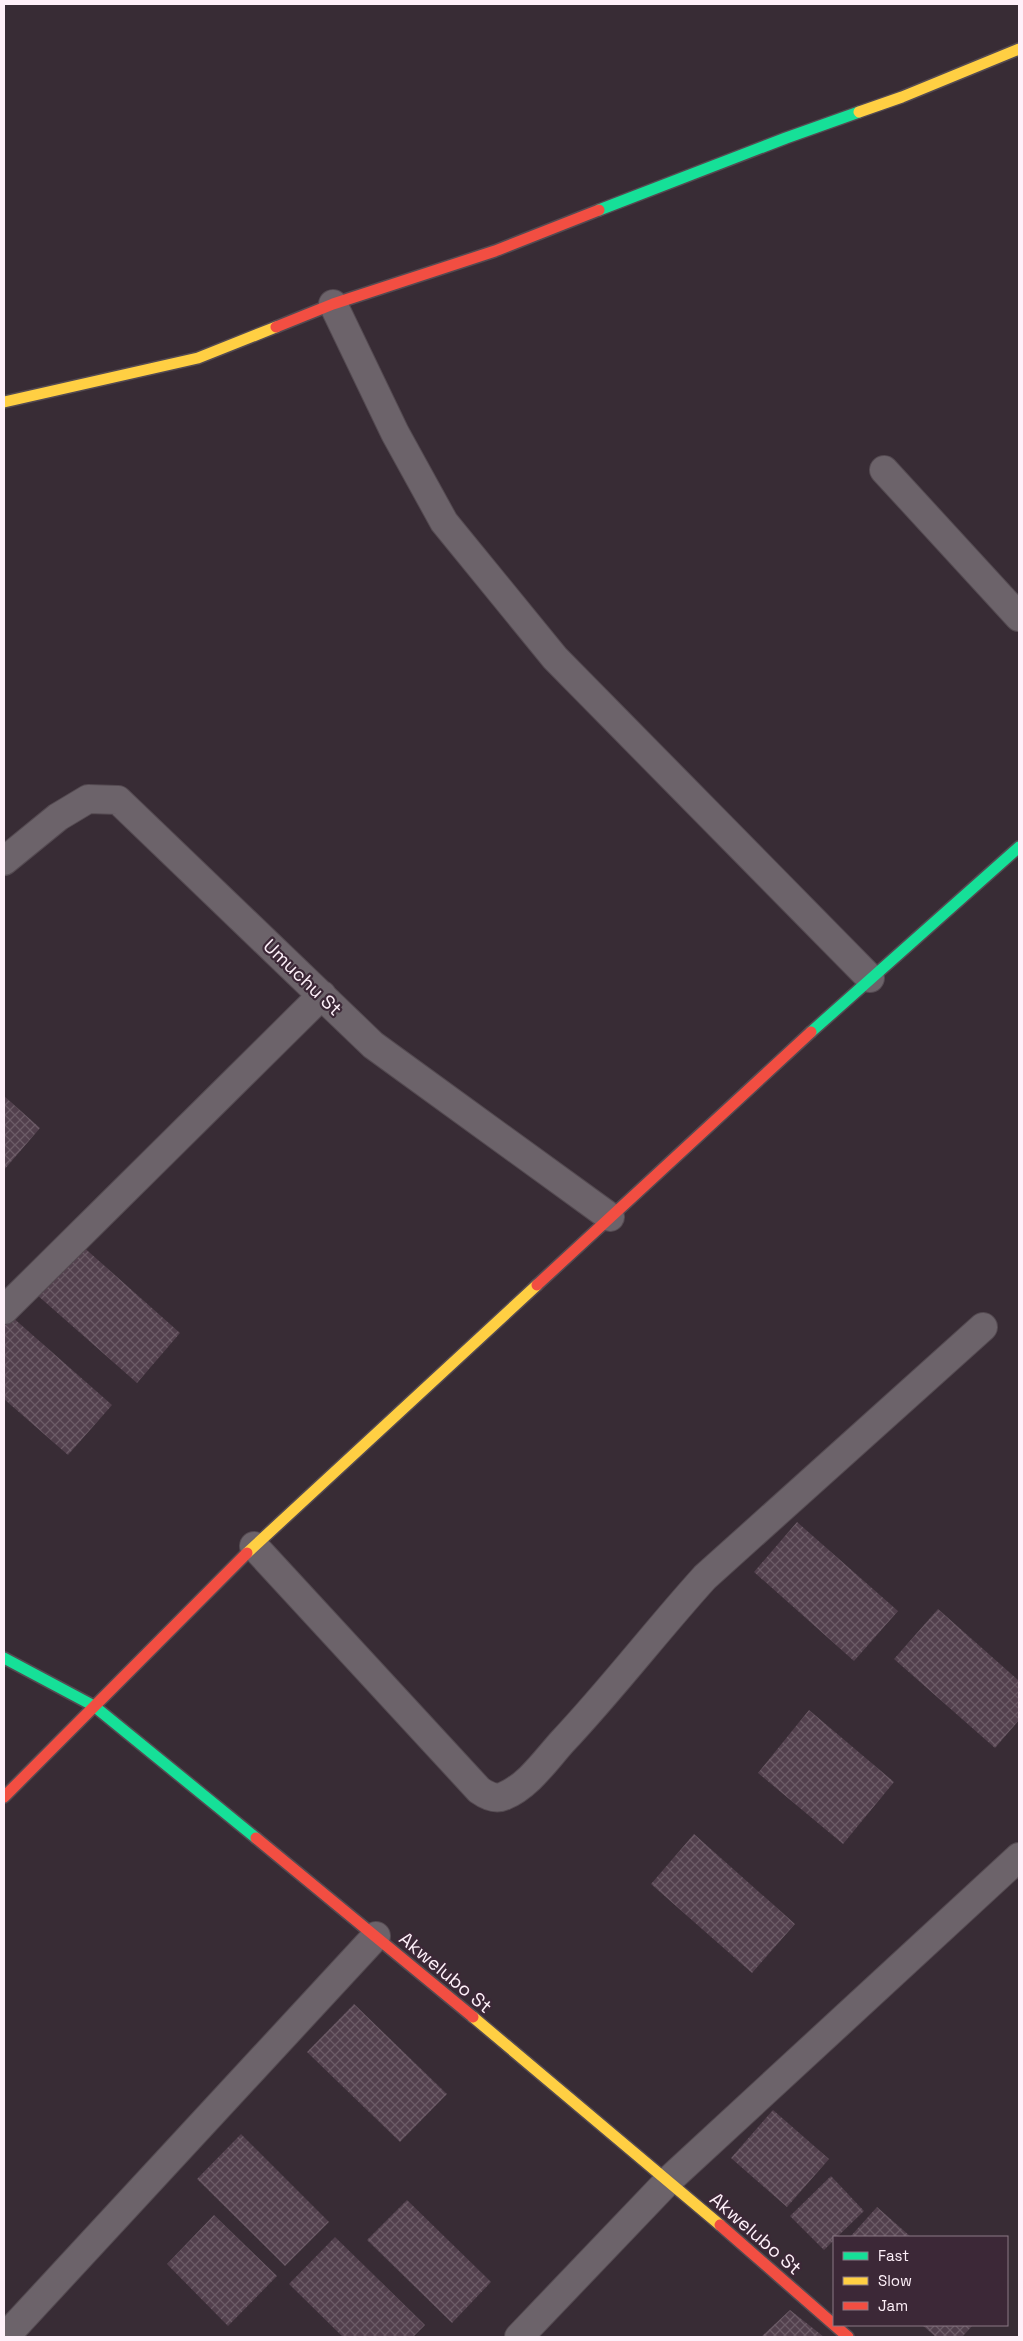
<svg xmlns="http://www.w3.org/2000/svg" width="1023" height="2341" viewBox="0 0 1023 2341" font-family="'Space Grotesk',sans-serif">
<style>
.building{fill:url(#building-cross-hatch)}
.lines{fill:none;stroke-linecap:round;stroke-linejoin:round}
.street-casing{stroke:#544a51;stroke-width:30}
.fast-casing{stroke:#544a51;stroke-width:14}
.slow-casing{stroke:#544a51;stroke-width:14}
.jam-casing{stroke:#544a51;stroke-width:14}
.street{stroke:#6c636a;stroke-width:28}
.fast{stroke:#16e098;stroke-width:11}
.slow{stroke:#ffcf43;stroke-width:11}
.jam{stroke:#f24e42;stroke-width:11}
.labels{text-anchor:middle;stroke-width:4.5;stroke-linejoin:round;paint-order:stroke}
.street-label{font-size:19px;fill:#fef0f9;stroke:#3c2837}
</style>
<defs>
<pattern id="building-cross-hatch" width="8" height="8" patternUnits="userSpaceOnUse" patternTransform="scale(1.25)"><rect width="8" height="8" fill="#52404d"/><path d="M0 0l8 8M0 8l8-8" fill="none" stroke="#6c5c67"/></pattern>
</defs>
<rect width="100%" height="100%" fill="#382c35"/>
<path class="building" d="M4,1096l36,32 -36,42z
M80,1244l100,89 -43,50 -101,-89z
M11,1316l101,89 -44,50 -64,-56v-75z
M797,1522l101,89 -44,50 -100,-89z
M938,1609l81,72v39l-24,28 -101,-89z
M809,1710l85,72 -51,62 -85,-71z
M694,1834l101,90 -43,49 -101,-89z
M354,2004l93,90 -47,48 -93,-90z
M773,2110l56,49 -42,48 -56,-49z
M241,2134l88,88 -44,44 -88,-87z
M831,2176l33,35 -27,26h-3v3l-10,10 -34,-34z
M407,2200l84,82 -39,41 -85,-83z
M877,2207l34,30h-61z
M214,2215l63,61 -49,50 -61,-62z
M335,2237l90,88 -12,12h-70l-54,-53z
M790,2310l34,27h-63z
M922,2325h51l-11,12h-26z"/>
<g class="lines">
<g class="street-casing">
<path id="street" d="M333,304l62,129 49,89 111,136 315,320
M884,470l135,147
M4,861l54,-44 30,-18 30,1 255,245 237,172
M4,1310l318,-315
M254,1546l225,244c7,5 16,10 25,6 24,-10 41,-35 58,-54 50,-53 94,-111 143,-165l278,-250
M5,2337l371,-401
M519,2337l150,-157 350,-323"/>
</g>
<g class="fast-casing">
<path id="fast" d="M599,210l187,-72 73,-26
M811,1032l208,-185
M4,1658l90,48 162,132"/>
</g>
<g class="slow-casing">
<path id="slow" d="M859,112l43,-15 117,-48
M4,402l194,-44 78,-31
M247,1553l290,-268
M473,2017l247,208"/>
</g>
<g class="jam-casing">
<path id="jam" d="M276,327l57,-23 162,-53 104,-41
M537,1285l274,-253
M4,1797l243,-244
M256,1838l217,179
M720,2225l128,112"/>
</g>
<use href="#street" class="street"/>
<use href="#fast" class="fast"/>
<use href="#slow" class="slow"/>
<use href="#jam" class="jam"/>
</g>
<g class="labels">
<g class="street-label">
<text transform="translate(303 977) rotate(44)" y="7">Umuchu St</text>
<text transform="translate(446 1972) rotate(40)" y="7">Akwelubo St</text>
<text transform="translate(756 2233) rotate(41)" y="7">Akwelubo St</text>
</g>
</g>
<rect width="1023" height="2341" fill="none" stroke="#fef0f9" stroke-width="10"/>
<rect x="833" y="2236" width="175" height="90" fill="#3c2837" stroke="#8a7885"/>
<rect x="843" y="2252" width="25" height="8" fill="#16e098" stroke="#8a7885"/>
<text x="878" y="2261" font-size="15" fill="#fef0f9">Fast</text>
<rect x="843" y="2277" width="25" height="8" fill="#ffcf43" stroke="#8a7885"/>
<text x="878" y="2286" font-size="15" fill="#fef0f9">Slow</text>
<rect x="843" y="2302" width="25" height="8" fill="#f24e42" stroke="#8a7885"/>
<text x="878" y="2311" font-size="15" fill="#fef0f9">Jam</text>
</svg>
